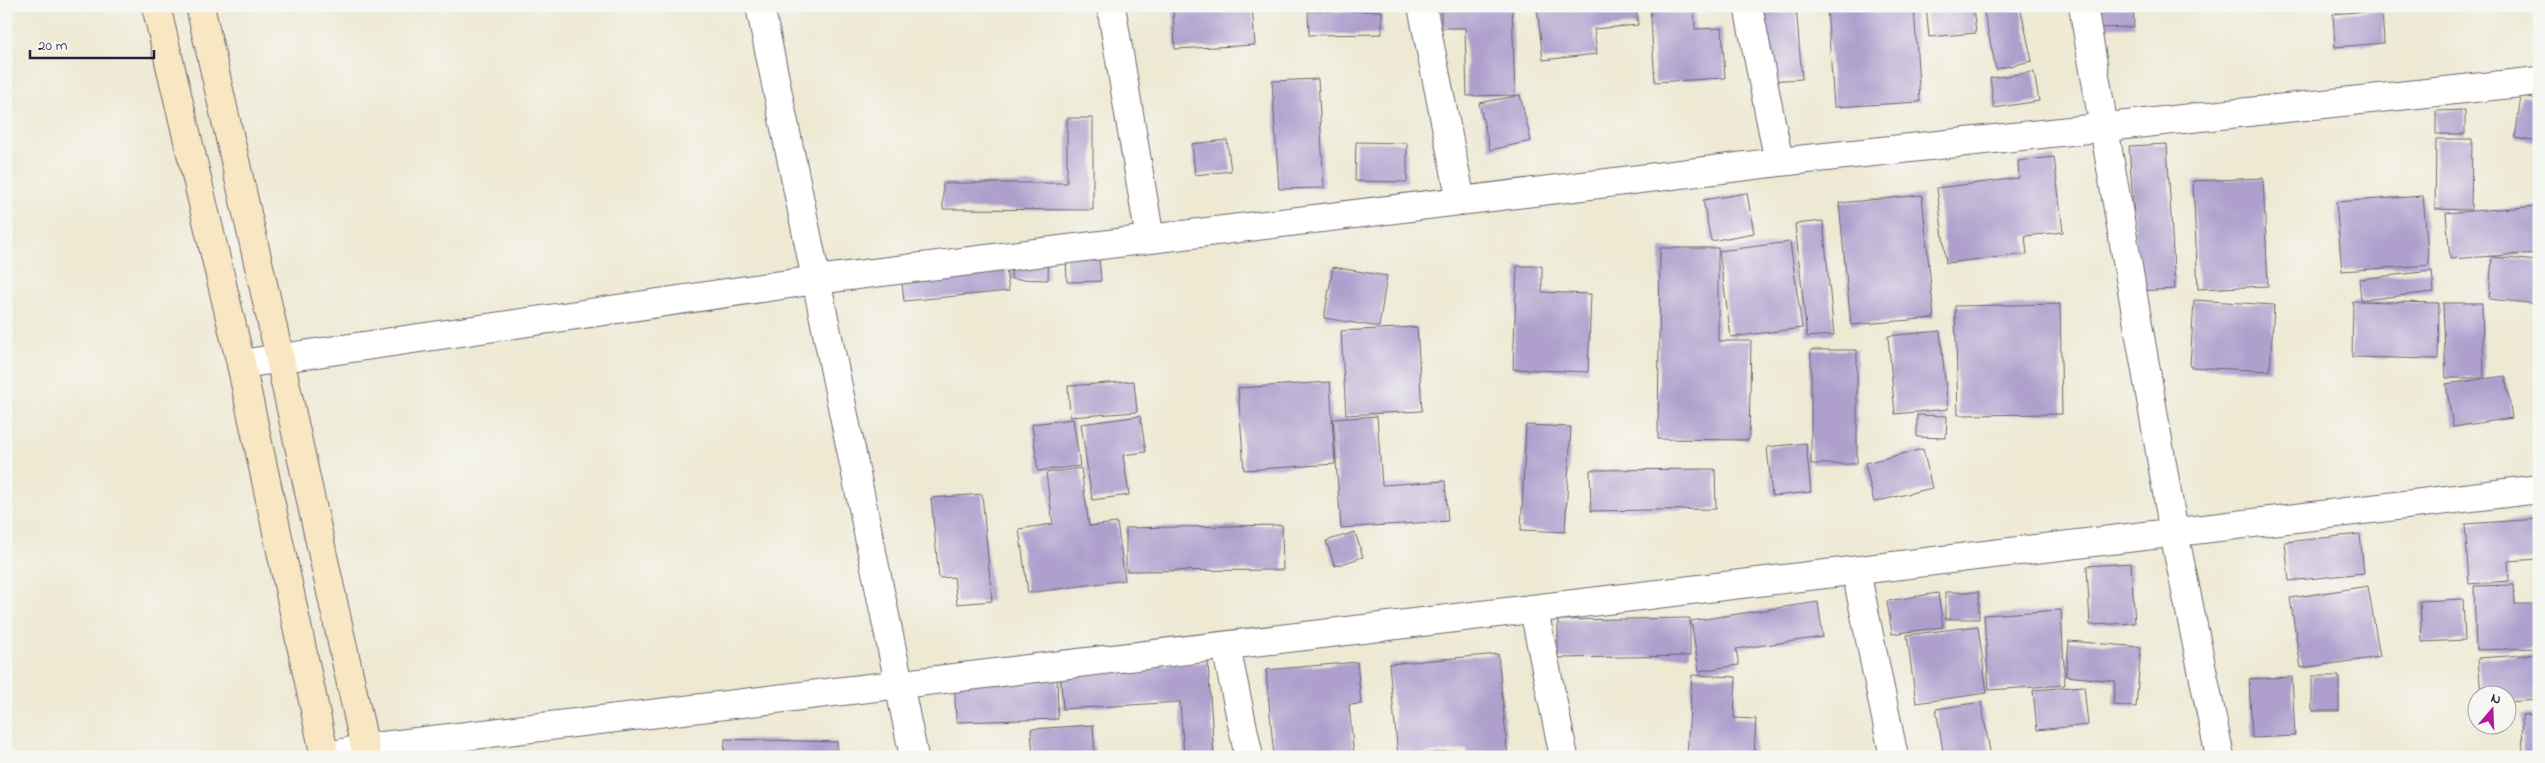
<svg xmlns="http://www.w3.org/2000/svg" width="2545" height="763" viewBox="0 0 2545 763" font-family="'Indie Flower',sans-serif">
<style>
.building{fill:#ae9fcd}
.lines{fill:none;stroke-linecap:round;stroke-linejoin:round}
.minor-casing{stroke:#696870;stroke-width:30}
.tertiary-casing{stroke:#696870;stroke-width:30}
.secondary-casing{stroke:#696870;stroke-width:30}
.minor{stroke:#fff;stroke-width:28}
.tertiary{stroke:#fff;stroke-width:28}
.secondary{stroke:#f9e7c3;stroke-width:28}
</style>
<rect width="100%" height="100%" fill="#f6f6f2"/>
<filter id="ink" filterUnits="userSpaceOnUse"><feTurbulence type="fractalNoise" baseFrequency=".02" numOctaves="2"/><feDisplacementMap in="SourceGraphic" scale="10" xChannelSelector="R" yChannelSelector="G"/><feConvolveMatrix kernelMatrix="1 2 1 2 8 2 1 2 1" color-interpolation-filters="sRGB"/></filter>
<filter id="wash" filterUnits="userSpaceOnUse"><feTurbulence type="fractalNoise" baseFrequency=".0096" numOctaves="4" result="noise"/><feDisplacementMap in="SourceGraphic" scale="20" xChannelSelector="R" yChannelSelector="G"/><feGaussianBlur stdDeviation="1.12" result="paint"/><feColorMatrix in="noise" values="0 0 0 0 0 0 0 0 0 0 0 0 0 0 0 0 0 1.4 0 .05"/><feComposite in="paint" operator="in"/></filter>
<g filter="url(#wash)">
<rect width="100%" height="100%" fill="#eee9d3"/>
<g id="blocks">
<path class="building" d="M1173,6h79l3,39 -80,4z
M1441,6h71l3,89 -48,1 -2,-68h-24z
M1537,6h99l2,19 -44,4 3,25 -54,6z
M1650,6h44l1,23 27,-1 3,50 -70,4z
M1763,6h33l6,73 -34,2z
M1827,6h87l6,96 -86,5z
M1926,6h47l3,27 -47,4z
M1993,6h27l12,55 -36,8 -13,-61z
M2091,6h42l1,21 -43,1z
M2382,10l2,33 -49,4 -2,-33z
M1308,11h74v23l-73,1z
M2034,72l5,29 -45,7 -4,-30z
M1318,79l6,109 -45,1 -7,-108z
M1520,95l11,46 -41,9 -11,-47z
M2521,96l18,3v43l-24,-4z
M2465,110v24h-29v-23z
M1067,118h26v92l-150,-1v-26h124z
M2436,139h36l-1,71 -36,-1z
M1227,140l4,31 -36,4 -3,-31z
M1356,142l51,1v39l-52,-1z
M2167,144l8,145 -36,2 -10,-145z
M2054,157l9,75 -38,4 2,18 -81,9 -9,-75 82,-10 -1,-17z
M2263,178l5,108 -70,3 -5,-108z
M1747,193l7,40 -43,8 -8,-41z
M1922,195l12,123 -83,7 -12,-122z
M2423,196l6,69 -87,6 -6,-69z
M2539,206v47l-89,6 -4,-46z
M1823,221l11,114 -27,2 -12,-113z
M1790,242l12,86 -71,9 -12,-86z
M1012,247h37l-1,33 -37,-1z
M1660,248h58v93h33l-2,99 -91,-1z
M1099,256l2,25 -34,1 -1,-25z
M2492,257l47,4v43l-50,-5z
M1005,263l4,28 -105,10 -3,-27z
M1517,266h25v26l49,2 -3,78 -75,-3z
M1333,267l54,9 -8,51 -55,-9z
M2432,271l2,21 -73,8 -2,-21z
M2194,300l80,5 -4,66 -80,-4z
M2353,301l86,2 -1,56 -86,-2z
M2443,303h39l2,75h-38z
M2060,304l2,110 -104,1 -3,-109z
M1417,327l5,84 -76,4 -5,-84z
M1940,331l8,78 -53,5 -7,-78z
M1811,350h46v114h-46z
M2505,376l7,42 -59,9 -7,-43z
M1134,381l3,31 -67,5 -2,-31z
M1330,382l5,82 -91,6 -6,-82z
M1917,415l30,1 -1,22 -29,-1z
M1140,416l6,36 -23,3 6,40 -37,5 -11,-76z
M1377,416l5,69 63,-4 3,40 -107,7 -8,-109z
M1073,419l7,47 -42,5 -6,-47z
M1526,425l45,2 -6,105 -44,-2z
M1806,443l5,49 -39,4 -5,-49z
M1923,449l9,39 -58,14 -9,-39z
M1081,468l8,58 28,-3 8,57 -97,13 -9,-64 34,-5 -7,-51z
M1715,469l1,40 -125,2 -1,-41z
M982,494l10,107 -35,3 -3,-27 -15,1 -8,-80z
M2539,519v40l-31,2 1,20 -40,3 -4,-60z
M1282,525l1,45 -157,1v-43z
M1355,532l8,25 -28,9 -9,-25z
M2360,534l4,39 -75,8 -4,-39z
M2131,563l4,60 -45,2 -3,-59z
M2514,585l1,19h24v44l-63,2 -2,-64z
M2368,586l12,71 -79,11 -11,-70z
M1945,592h34v27h-34z
M1938,593l5,34 -51,7 -5,-33z
M2463,599l2,41 -43,2 -2,-41z
M1818,602l5,35 -87,12 3,16 -40,6 -8,-50z
M2061,610l4,75 -76,5 -5,-75z
M1690,618v38l-132,2v-38z
M1978,626l9,67 -71,10 -9,-68z
M2069,641l72,6 -5,60 -23,-2 2,-24 -49,-5z
M1498,654l10,103h-40l-1,-7 -69,6 -9,-92z
M2539,654v46l-31,2v-6h-27l-3,-38z
M1208,662l6,95h-30l-4,-55 -117,7 -3,-38z
M1357,662l4,42 -12,1 5,52h-80l-8,-87z
M1057,670l1,49 -102,3 -2,-49z
M1692,675l44,2 -2,41 22,1 -2,38 -67,-2z
M2312,676h27v35h-27z
M2292,677l3,59 -43,2 -3,-59z
M2084,686l4,39 -51,5 -4,-40z
M1981,702l10,55h-47l-8,-48z
M2539,714v43h-16l-1,-42z
M1093,725l2,32h-62l-2,-28z
M725,739l112,3v15h-113z"/>
</g>
</g>
<g filter="url(#ink)">
<use href="#blocks" fill-opacity="0" stroke="#696870" stroke-width="1"/>
<g class="lines">
<g class="minor-casing">
<path id="minor" d="M760,6l154,751
M1111,6l39,233
M1422,6l39,195
M1748,6l31,156
M2083,6l91,527 46,224
M241,364l575,-84 334,-41 629,-77 760,-81
M1856,571l38,186
M1534,610l30,147
M1226,647l23,110"/>
</g>
<g class="tertiary-casing">
<path id="tertiary" d="M326,757l39,-9 2174,-259"/>
</g>
<g class="secondary-casing">
<path id="secondary" d="M156,6l85,358 84,393
M200,6l80,353 87,398"/>
</g>
<use href="#minor" class="minor"/>
<use href="#tertiary" class="tertiary"/>
<use href="#secondary" class="secondary"/>
</g>
</g>
<rect width="2545" height="763" fill="none" stroke="#f6f6f2" stroke-width="25"/>
<g transform="translate(2492 710) rotate(19)"><circle r="24" fill="#f6f6f2" stroke="#a1a1a9"/>
<path d="M0-4L9 19L0 12L-9 19Z" fill="#b5179e"/>
<text y="-8" font-size="14" font-weight="bold" text-anchor="middle" fill="#22223b">N</text>
</g>
<path d="M30 50v8h124v-8" fill="none" stroke="#22223b" stroke-width="2.5"/>
<text x="38" y="50" font-size="15" fill="#22223b" stroke="#f6f6f2" stroke-width="4" paint-order="stroke">20 m</text>
</svg>
